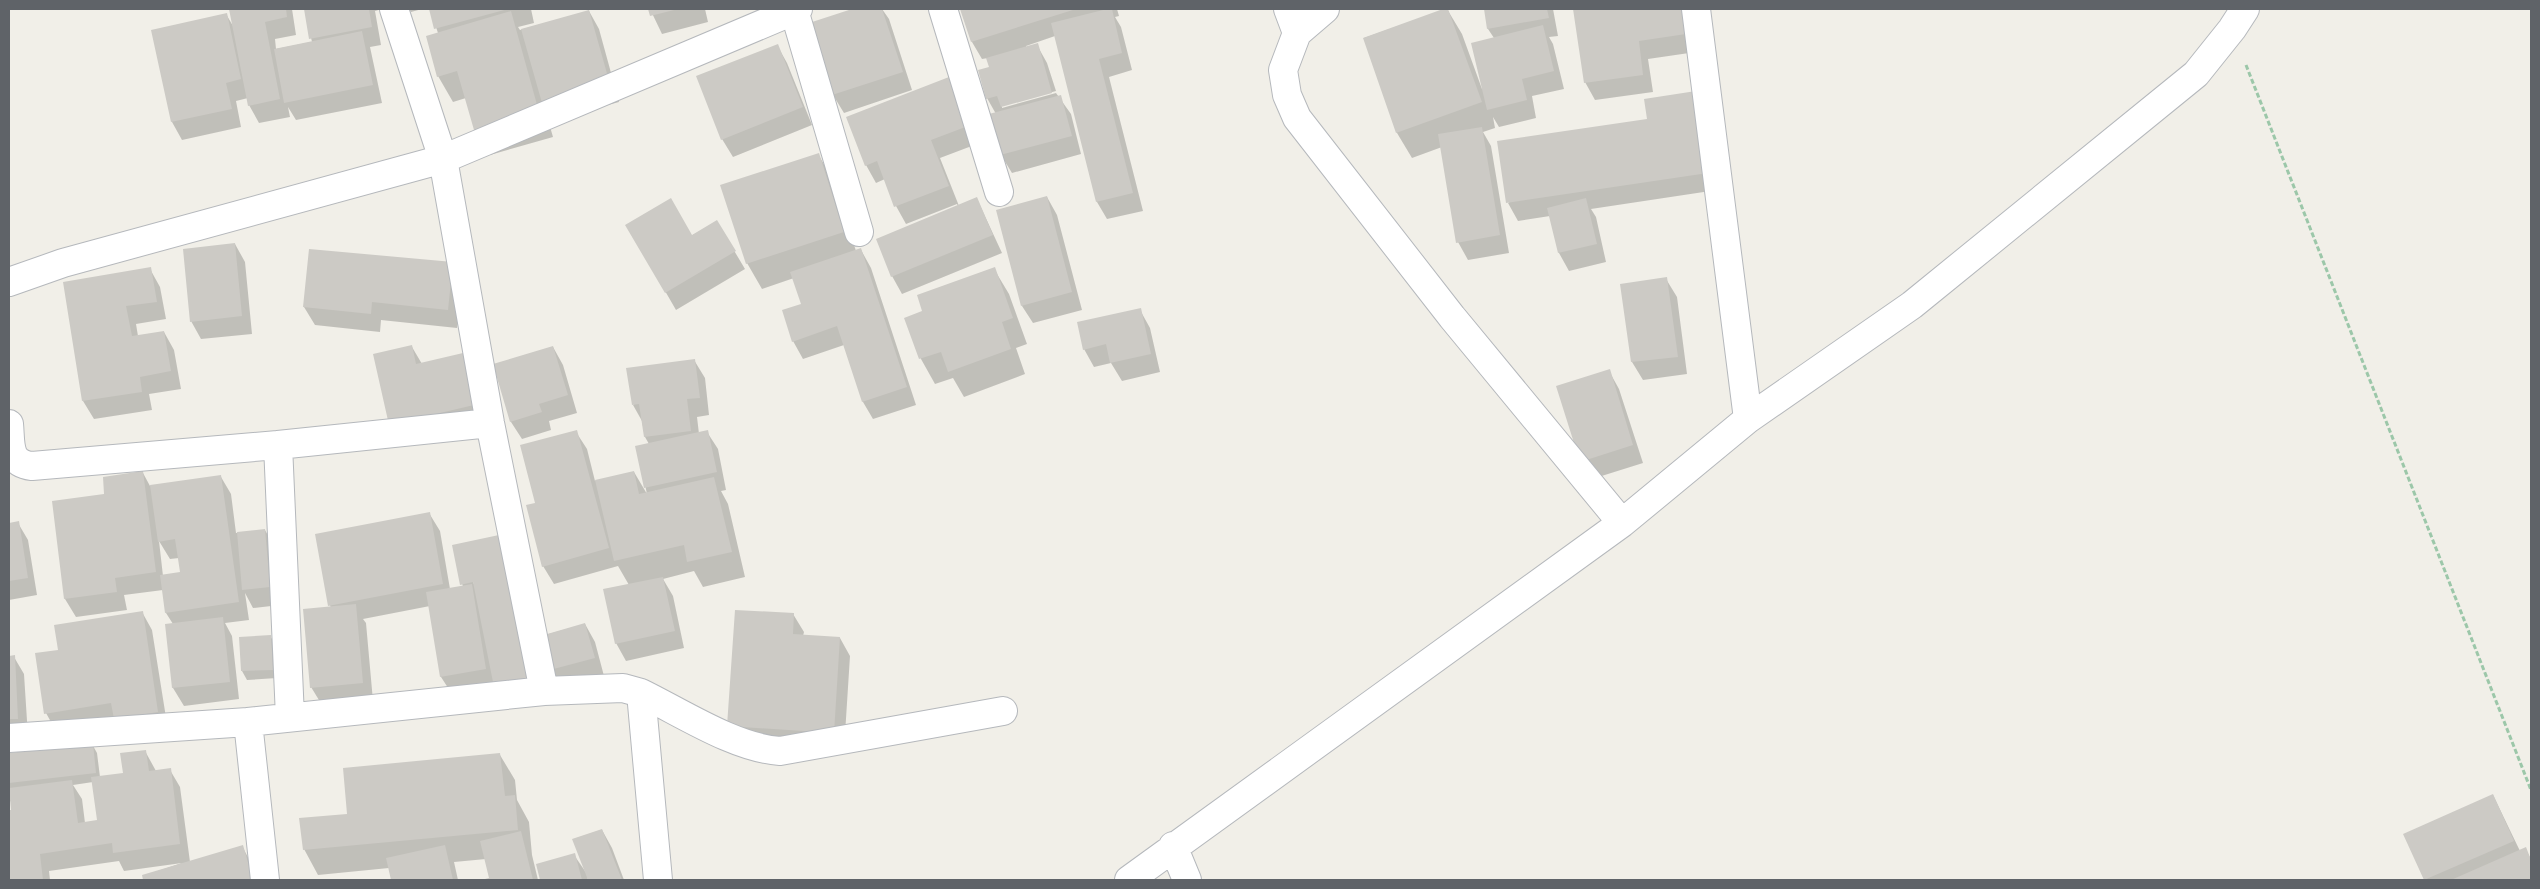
<svg xmlns="http://www.w3.org/2000/svg" width="2540" height="889" viewBox="0 0 2540 889" font-family="Helvetica,sans-serif">
<style>
.shadow{fill:#0003;fill-rule:evenodd}
.building{fill:#cccac5}
.lines{fill:none;stroke-linecap:round;stroke-linejoin:round}
.minor-casing{stroke:#b5b8bc;stroke-width:30}
.path{stroke:#9cc7a9;stroke-width:3;stroke-dasharray:5 2.5;stroke-linecap:butt}
.minor{stroke:#fff;stroke-width:28}
</style>
<rect width="100%" height="100%" fill="#f1efe8"/>
<path class="shadow" d="M230,9h62l4,26 -21,4 1,10 36,-7 -7,-33h77l-7,2 6,34 -11,2 12,56 -86,17 -8,-13 2,10 -31,6 -10,-18 -1,-7 -12,3 5,26 -59,13 -10,-18 -20,-91 74,-17 7,12z
M409,9h13l-11,3z
M430,9h101l3,14 -16,4 2,3 69,-19 10,18 20,73 -66,18 -9,-14 9,31 -63,18 -15,-25 -9,-32 -13,4 -15,-26v-43z
M650,9h55l3,13 -46,12z
M856,9h26l7,10 23,71 -68,23 -11,-18 -23,-71z
M961,9h156l2,7 -4,1 6,10 11,43 -23,7 34,134 -36,8 -10,-17 -42,-166 -29,10v2l11,-3 10,18 9,28 -54,15v2l54,-15 15,21 10,40 -69,19 -11,-18 -5,-41 -9,-16 4,-30 -3,-10 -6,1 -10,-17z
M1447,9l15,25 20,55 12,-51 -6,-9 -3,-20h68l5,27 -9,1 4,7 11,45 -32,7 4,22 -37,9 -6,-10 2,11 -12,4 8,14 18,107 -41,7 -10,-18 -16,-95 -30,11 -15,-25 -33,-95z
M1574,9h116l6,43 -48,7 5,33 -58,8 -10,-18z
M777,45l10,18 25,62 -79,32 -11,-18z
M948,79l29,65 -37,14 19,48 18,-7 25,54 -100,41 -10,-18 66,-70 -1,-2 -51,20 -10,-18 -11,-27 -9,4 -10,-18z
M1645,100l72,90 -126,19 5,8 10,45 -37,9 -10,-18 -9,-37 -32,5 -10,-18 141,-83z
M818,154l15,26 23,71 5,-1 10,18 45,137 -43,14 -10,-17 -19,-57 -41,14 -10,-18 10,-36 -9,-27 -32,11 -15,-26z
M1047,197l10,18 25,95 -49,13 -11,-17z
M717,222l28,47 -69,41 -49,-85 64,11z
M235,244l10,18 7,72 -51,5 -10,-18z
M310,250l152,31 -5,47 -76,-8 -1,12 -65,-7 -11,-18z
M150,269l10,18 6,32 -30,5 2,12 26,-4 10,18 7,39 -32,5 3,16 -58,9 -11,-18 -19,-118z
M994,269l15,25 18,50 -11,4 9,26 -61,23 -11,-19 -18,6 -14,-25 -15,-40 18,-7z
M1666,279l11,18 10,77 -44,6 -11,-18 -10,-77z
M1140,310l10,18 10,44 -38,9 -11,-18 -17,4 -10,-18z
M412,347l10,17 40,-9 11,18 10,50 -82,19z
M553,347l10,18 14,48 -28,8 2,9 -29,9 -11,-17 -17,-57z
M694,360l11,18 4,37 -12,2 2,17 8,-2 11,17 8,41 -5,1 7,13 17,73 -42,10 -9,-16 -31,8 10,17 11,52 -58,13 -10,-18 13,-58 -11,-19 -64,18 -11,-18 -6,-62 39,-72 11,17 8,32 39,-9 13,22 -10,-47 12,-3 -4,-7 -3,-16 -9,-16z
M1609,371l10,18 24,74 -51,16 -11,-17z
M143,473l7,13 71,-9 10,17 5,39 29,-3 10,18 5,57 -27,3 -8,-15 4,27 -24,3 7,13 7,63 -55,7 -11,-18 -7,-63 7,-1 -7,-11 -3,-23 -39,5 3,15 -51,7 -11,-18 -12,-97 53,-6zM159,541l11,18 9,-1 2,15 -18,3z
M429,513l11,18 10,58 13,-2 -10,-41 86,156 -33,7 -10,-18 -44,3 -11,-17 -11,-71 -67,13 3,4 7,78 -51,4 -11,-18 20,-79 -1,-3z
M18,523l10,17 9,55 -28,5v-76z
M142,612l10,18 16,100 -112,1 -10,-18 13,-62z
M793,614l11,18 -1,4 37,2 10,18 -6,94 -106,-6 -10,-18z
M585,624l10,18 9,34 -46,13 -20,-52z
M270,636l6,9 1,33 -30,2 -5,-9 -2,-33z
M9,657h5l10,17 4,62 -19,1z
M92,744l5,9 3,24 24,-3 21,-23 11,20 14,-1 10,17 10,75 52,-16 18,34h-115l-2,-4 39,-13 -58,8 -5,-10 -70,10 1,9h-41v-69h3l-1,-10 -2,1v-48zM93,782l5,39 -13,2 -3,-24 -9,-14z
M500,755l15,25 2,20 12,22 3,33 6,25h-47l-5,-21 -32,3 4,18h-66l-3,-12 -71,7 -14,-26 44,-34z
M2493,795l27,56 5,-2 6,10v21h-106l-20,-46z
M602,830l10,18 12,32h-35l-1,-2 -1,2h-46l-4,-15 37,-10 11,16z"/>
<path class="building" d="M229,9h57l1,8 -22,5 15,77 -32,7z
M304,9h65l3,18 -63,12z
M429,9h79l-74,20z
M648,9h30l-28,7z
M852,9h30l21,63 -71,23 -23,-72z
M960,9h116l-105,33z
M1107,9h5l10,44 -23,6 34,134 -37,9 -45,-179z
M1443,9h5l34,93 -86,31 -33,-95z
M1484,9h63l2,9 -62,11z
M1573,9h110l3,25 -47,7 4,34 -59,8z
M589,10l21,74 -68,19 -21,-74z
M511,11l28,101 -65,18 -17,-59 -20,6 -11,-41z
M227,13l14,66 -15,4 6,26 -61,13 -20,-92z
M1543,25l11,46 -32,8 5,21 -40,10 -16,-67z
M362,31l11,54 -89,18 -10,-54z
M1038,43l14,50 -51,14 -4,-11 -11,3 -8,-29 11,-3 -3,-9z
M778,44l25,63 -82,33 -25,-64z
M949,77l19,49 -37,14 18,46 -55,21 -17,-46 -12,5 -19,-49z
M1696,91l12,82 -202,30 -9,-62 150,-22 -3,-20z
M1061,95l11,41 -72,19 -11,-41z
M1482,127l18,108 -44,8 -18,-109z
M819,153l25,79 -98,32 -26,-79z
M1047,196l25,96 -51,14 -25,-96z
M977,197l16,38 -102,42 -15,-38z
M671,198l21,37 25,-15 19,31 -71,42 -40,-68z
M1586,198l11,46 -39,9 -11,-45z
M235,243l7,73 -52,6 -7,-73z
M861,248l46,139 -45,15 -25,-76 -45,16 -10,-32 19,-6 -11,-32z
M309,249l144,13 -5,48 -76,-8 -1,12 -68,-7z
M151,267l6,35 -31,4 6,30 32,-5 7,40 -31,6 2,15 -60,9 -19,-119z
M995,267l18,51 -11,4 9,27 -63,23 -7,-20 -22,7 -15,-41 18,-7 -5,-16z
M1667,277l11,80 -47,5 -11,-78z
M1141,308l10,46 -41,9 -4,-19 -23,6 -6,-28z
M412,345l4,19 47,-11 11,52 -85,20 -16,-71z
M553,346l15,49 -29,9 3,8 -32,10 -17,-58z
M695,359l5,39 -13,1 4,32 -47,6 -5,-33 -7,1 -6,-37z
M1610,369l23,76 -53,17 -24,-76z
M577,430l32,118 -67,19 -16,-62 9,-2 -15,-58z
M708,430l9,42 -73,16 -9,-42z
M143,471l13,101 -41,6 2,14 -53,7 -12,-98 52,-7 -1,-17z
M634,471l5,23 75,-17 18,75 -45,10 -3,-17 -70,16 -19,-81z
M221,475l18,127 -74,11 -5,-38 20,-3 -5,-33 -17,3 -8,-57z
M430,512l13,72 -115,22 -13,-72z
M19,521l9,57 -19,3v-58z
M265,529l5,58 -28,3 -5,-58z
M499,535l31,149 -35,8 -22,-110 -13,3 -8,-40z
M663,577l12,54 -60,13 -12,-55z
M472,584l14,85 -46,8 -14,-85z
M356,604l7,79 -53,5 -7,-79z
M735,610l59,3 -1,21 47,3 -6,96 -107,-7z
M143,611l15,101 -44,7 -3,-16 -67,11 -9,-61 23,-3 -4,-25z
M223,617l7,65 -58,6 -7,-64z
M585,623l10,35 -49,13 -9,-34z
M271,635l2,35 -32,1 -2,-34z
M15,655l3,64h-9v-63z
M93,743l3,30 -87,10v-30z
M146,750l3,21 22,-3 9,76 -67,9 -1,-10 -72,11 3,26h-34v-70h2l-2,-22 63,-8 6,43 19,-3 -6,-43 32,-4 -3,-20z
M500,753l5,43 10,-1 3,35 -215,20 -4,-32 48,-4 -4,-46z
M2493,794l21,47 -90,39 -21,-46z
M602,829l20,51h-34l-16,-41z
M521,831l12,49h-52l8,-2 -9,-37z
M243,845l10,35h-110l-1,-5z
M445,845l8,35h-62l-5,-22z
M2526,847l5,13v20h-80z
M575,853l7,27h-42l-4,-16z"/>
<g class="lines">
<g class="minor-casing">
<path id="minor" d="M394,9l49,150 47,264 54,268
M943,9l56,183
M1288,9l9,24 -14,37 4,25 10,23 155,199 170,206
M1696,9l52,410
M794,10l65,222
M1297,33l28,-24
M9,282l54,-19 380,-104 355,-150
M9,424c2,20 -2,39 23,42l246,-21
M641,693c41,20 94,55 139,58l223,-40
M290,717l-12,-272 212,-22
M248,722l17,158
M9,738l239,-16 296,-31 79,-3 18,5 17,187
M1173,846l14,34
M1129,880l493,-357 126,-104 164,-114 284,-231 36,-45 13,-20"/>
</g>
<path class="path" d="M2246,65l285,725"/>
<use href="#minor" class="minor"/>
</g>
<rect width="2540" height="889" fill="none" stroke="#5f6368" stroke-width="20"/>
</svg>
